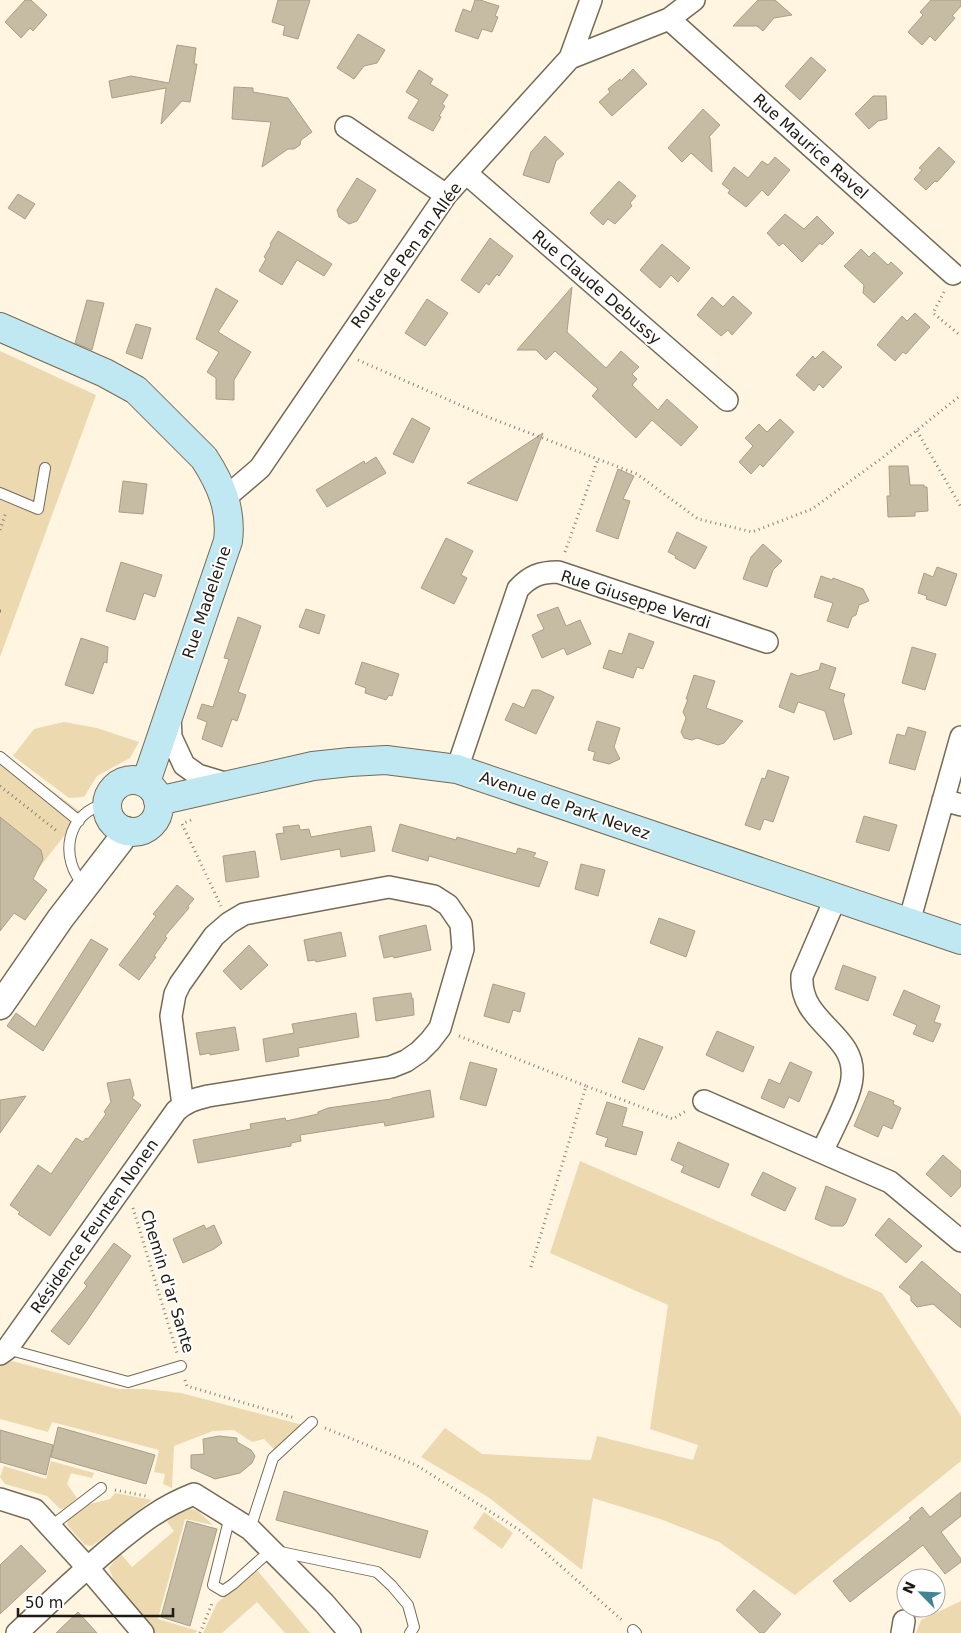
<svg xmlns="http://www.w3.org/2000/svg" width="961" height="1633" viewBox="0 0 961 1633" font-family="'DejaVu Sans',sans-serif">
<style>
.green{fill:#ecd9b0}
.building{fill:#c6bba3;stroke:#a99e86}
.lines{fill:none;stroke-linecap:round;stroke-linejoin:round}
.service-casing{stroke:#756b55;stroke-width:12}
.minor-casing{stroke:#756b55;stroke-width:24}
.tertiary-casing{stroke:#756b55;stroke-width:29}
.secondary-casing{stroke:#756b55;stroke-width:30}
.path{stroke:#898374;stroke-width:3;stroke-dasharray:1 4;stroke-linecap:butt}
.service{stroke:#fff;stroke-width:10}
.minor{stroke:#fff;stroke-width:21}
.tertiary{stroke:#fff;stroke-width:26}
.secondary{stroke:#bfe8f3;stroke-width:28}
.labels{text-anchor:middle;stroke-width:4;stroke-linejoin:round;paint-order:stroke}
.street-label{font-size:16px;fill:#1f1b12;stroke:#fff}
</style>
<rect width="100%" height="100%" fill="#fff5e1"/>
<path class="green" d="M0,351l96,44 -96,262z
M64,722l33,6 42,14 -9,16 -33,18 -13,21 -15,1 -56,-42 21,-27z
M0,752l82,61 -82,105z
M580,1161l302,132 79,123v45l-166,134 -76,-53 -59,-23 -67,-21 -11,72 -94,-73 -67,-40 24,-29 37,26 109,6 6,-24 96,24 5,-15 -48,-16 18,-124 -118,-52z
M12,1361l106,28h27l36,4 122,32 -28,25 -11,-11 -12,3 -18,-12 -21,1 -39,15 -2,42 -9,-4 2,-10 -11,-2 5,-22 -107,-28 -4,10 -48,-13v-55z
M51,1461l43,12 -2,5 -21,-5 -4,11 10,14 -12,10 -5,1 -13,-13 -42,-12 -5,-7 4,-11 42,13z
M115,1493l37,7 -60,46 -7,-1 -18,-20 1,-6 18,-14 24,-6z
M187,1507l11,4 15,14 -28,-6 -27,100 40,12 -3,2h-41l-35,-40 -10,-25 11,-15 12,14 42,-36 -7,-9 8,-8z
M484,1512l29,21 -11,16 -29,-21z
M256,1569l54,64h-25l-28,-31 -35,31h-19l14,-30z
M961,1601v32h-45l5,-13z"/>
<path class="building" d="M25,0h6l16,15 -14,16 -3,-3 -9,10 -16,-16z
M278,0h32l-12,39 -15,-4 2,-9 -13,-4z
M475,0h5l19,6 -4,10 3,1 -6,15 -10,-3 -4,10 -23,-8 8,-22 8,3z
M758,0h17l17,15 -18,3 -11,13 -6,-5h-24z
M931,0h30v6l-9,10 3,2 -20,23 -5,-5 -8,9 -14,-13 15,-17 -3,-3z
M358,34l27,16 -8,13 -13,3 -10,13 -17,-11z
M177,45l19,3 -2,16h3l-7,38 -8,-1 -21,23 5,-36 -54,10 -3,-17 22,-5 38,7z
M811,57l15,13 -26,30 -15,-14z
M633,69l14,15 -35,32 -13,-14 11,-10 -2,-3 12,-10 1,2z
M419,70l14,9 -3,5 18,11 -6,9 3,2 -6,10 2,1 -8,14 -25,-13 11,-18 -13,-8z
M234,87l19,1v4l35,6 24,34 -11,8 -1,5 -6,4h-6l-26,18 9,-45 -39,-3z
M873,96h13l1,23 -9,2 -9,8 -14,-15z
M703,109l17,16 -11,12 1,1 2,34 -21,-19 -9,9 -14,-14z
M545,136l19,18 -8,7 -7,22 -26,-8 8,-23z
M939,147l16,15 -18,20 -2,-1 -9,9 -12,-11 8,-9 -3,-2z
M775,157l15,13 -22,26 -6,-6 -16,17 -18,-14 2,-3 -8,-6 12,-17 14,11 14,-17 6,4z
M357,178l19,12 -19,31 -8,3 -10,-7 -2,-7z
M619,181l17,15 -6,7 2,3 -17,18 -7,-5 -5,6 -13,-12z
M18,194l17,10 -10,15 -17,-11z
M785,214l19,15 13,-13 17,17 -12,12 -2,-2 -18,19 -19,-19 -4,3 -12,-13z
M278,231l54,33 -8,12 -27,-16 -15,25 -23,-14 7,-12 -2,-2 7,-12 -1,-1z
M490,238l23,18 -14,20 -2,-2 -8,11 -3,-2 -7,10 -18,-13z
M662,244l28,24 -12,14 -7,-7 -11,13 -20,-18z
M861,249l8,8 5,-5 14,13 3,-3 12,11 -29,30 -11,-10 1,-8 -20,-19z
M572,287l-5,45 39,36 15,-17 18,16 -7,7 5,5 -5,6 26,25 9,-11 31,28 -17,19 -29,-26 -16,18 -44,-42 6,-7 -43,-38 -9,9 -10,-10h-19z
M216,288l22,13 -20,31 33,20 -17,28v20l-18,-1v-21l-9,-6 12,-20 -23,-13z
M733,296l19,17 -20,22 -4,-5 -7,6 -24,-21 15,-18 11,10z
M427,299l21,14 -23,33 -20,-13z
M87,300l17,3 -12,47 -17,-7z
M915,313l15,14 -24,27 -3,-2 -8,9 -18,-16 25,-29 5,5z
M136,324l15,4 -9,31 -16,-6z
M823,351l19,16 -19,21 -4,-4 -5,7 -18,-16 17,-19 2,3z
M412,418l18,10 -17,35 -20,-9z
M780,419l14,13 -31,35 -3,-3 -9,10 -12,-12 14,-16 -8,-8 14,-14 8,8z
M543,433l-26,68 -50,-18z
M376,457l10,16 -59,34 -11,-17 48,-29 1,3z
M889,466h19l2,19h14v2h3l1,24 -13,1v4l-27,1 -1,-21h3z
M618,469l16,7 -11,23 7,2 -12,38 -22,-8z
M123,481l24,3 -4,30 -24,-2z
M677,532l30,15 -12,22 -20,-11 1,-2 -8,-4z
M446,538l27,13 -12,24 6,3 -13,26 -33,-16z
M763,544l19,17 -9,9 -6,17 -24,-8 8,-22z
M121,562l41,13 -7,22 -11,-4 -9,27 -29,-9z
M937,567l20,7 -11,32 -20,-7 1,-3 -9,-3 6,-20 9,4z
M821,576l11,4 1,-2 30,11 6,12 -10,4 -3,10 -4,2 -4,11 -21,-7 6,-18 -19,-6z
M558,607l8,19 14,-6 11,24 -24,11 -3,-7 -22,10 -10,-23 12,-6 -7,-14z
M306,609l19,6 -6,19 -20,-7z
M238,617l23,9 -23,66 8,3 -9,26 -5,-2 -10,28 -20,-8 5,-17 -10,-4 5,-14 11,3 16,-48 -5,-1z
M629,633l25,9 -11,27 -6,-2 -4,11 -30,-10 6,-18 13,4z
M81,638l27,9 -1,16 -3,-1 -11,32 -28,-9z
M912,647l24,7 -11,36 -23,-7z
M362,662l37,12 -7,22 -3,-1 -3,5 -21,-7 1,-5 -11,-4z
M821,663l15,5 -7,21 16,5 -2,6 9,34 -18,6 -9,-29 -27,-9 -4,11 -15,-6 12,-34 7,3 21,-6z
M694,675l21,6 -9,27 37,13 -19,22 -6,2 -21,-7 -5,2 -8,-2 -3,-6 5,-14 -3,-6 5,-13h-2z
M532,690h7l15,7 -18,37 -31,-14 8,-17 11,5z
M597,721l23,7 -6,19 6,12 -11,5 -16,-4 2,-8 -7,-2z
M908,727l18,5 -11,38 -26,-7 8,-29 8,2z
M768,770l21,7 -16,45 -9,-3 -4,11 -15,-5 17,-47 3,1z
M864,816l33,9 -8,26 -33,-9z
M0,817l41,33 2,9 -10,20 14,11 -22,30 -11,-7 -14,18z
M400,824l56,16 1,-3 59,17 2,-6 18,5 -3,4 15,5 -9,25 -110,-31 -1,5 -36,-10z
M299,825l1,5 9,-1 2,8 60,-11 4,25 -34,6 -1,-8 -59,11 -5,-26 8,-1 -1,-6z
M255,851l4,26 -33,5 -3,-26z
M581,864l24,6 -7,26 -23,-7z
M177,885l17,14 -6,7 1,2 -24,28 2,2 -13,18 2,1 -17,23 -20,-15 37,-49 -3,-2z
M659,918l36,13 -9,26 -36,-14z
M426,925l5,25 -37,8 -1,-2 -9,2 -5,-22z
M341,932l5,24 -30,6 -1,-2 -7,1 -4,-21z
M91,939l17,10 -65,102 -36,-25 9,-13 19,14z
M249,945l19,20 -27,25 -18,-19z
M843,965l33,12 -8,24 -33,-12z
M493,984l32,9 -5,19 -7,-2 -4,13 -25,-7z
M904,990l36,16 -6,16 7,2 -8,18 -20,-8 4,-9 -24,-10z
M411,993l1,6 1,-1 1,17 -38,6 -3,-23z
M356,1013l3,24 -61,11 1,8 -33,6 -3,-23 31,-6 -2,-9z
M235,1027l4,23 -29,5v-2l-10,2 -4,-22z
M717,1031l37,16 -11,25 -37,-17z
M639,1038l24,9 -19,43 -22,-8z
M470,1062l27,7 -11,37 -26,-7z
M790,1062l22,10 -13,30 -10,-5 -5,11 -23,-10 8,-19 11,5z
M130,1079l4,16 -2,3 9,7 -91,131 -32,-22 2,-2 -10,-7 28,-40 13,9 25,-36 7,4 3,-4 2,1 18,-25 -2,-2 7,-10 -4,-19z
M430,1090l4,27 -49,9 -1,-4 -84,13 1,6 -10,2v3l-93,17 -5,-23 58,-11 -1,-5 35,-6 1,3 32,-7v-2l10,-4 63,-9 1,-1z
M869,1091l25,10 -1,3 8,4 -9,21 -9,-4 -5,12 -24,-11z
M26,1096l-26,37v-33z
M607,1102l20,6 -5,18 21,6 -7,23 -31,-9 3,-8 -12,-4z
M678,1142l51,22 -10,24 -38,-16 3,-6 -13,-6z
M943,1155l18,16v15l-10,11 -25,-23z
M763,1172l33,16 -11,23 -34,-16z
M826,1186l30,13 -10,24 -3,3h-12l-16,-7z
M889,1218l33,28 -16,17 -31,-28z
M204,1225l2,4 8,-4 8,18 -8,6 -31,14 -10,-24z
M114,1243l17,13 -45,66 -17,23 -18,-14 36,-45 -3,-3z
M922,1261l39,34v33l-28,-24 -16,3 -6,-6v-5l-12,-9z
M58,1427l97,28 -9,29 -95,-27z
M0,1430l53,15 -7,30 -46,-13z
M219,1436l18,2v4l14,8 4,6 -3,7 -12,10 -25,6 -24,-11v-13l13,-1 -1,-15z
M284,1491l144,40 -8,27 -144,-38z
M961,1492v24l-20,16 20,27v3l-16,12 -22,-29 -73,57 -17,-21 78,-62 -2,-1 13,-11 8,10z
M187,1521l30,8 -27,97 -29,-9z
M21,1545l25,26 -46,43v-49z
M754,1590l27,24 -17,19h-4l-24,-23z
M78,1612l19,21h-41z"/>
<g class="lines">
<g class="service-casing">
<path id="service" d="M0,493l38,16 7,-41
M0,757l79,64
M85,886c-27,-27 -19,-75 22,-82
M7,1349l121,33 53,-16
M230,1516l-17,69 10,6 10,-7 38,-34 106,22 15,14 16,19 6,22 -4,6
M50,1527l51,-39
M250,1529l23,-71 39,-36
M633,1630l3,3"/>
</g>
<g class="minor-casing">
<path id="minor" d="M669,19l284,255
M570,58l21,-58
M346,127l100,68
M466,173l261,227
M225,498l35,-30 186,-273 124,-137 99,-39 25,-19
M170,716l1,21 13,28 14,10 33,10
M457,769l61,-180c12,-13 22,-17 40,-17l209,70
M943,800l18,5
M909,922l52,-185
M704,1101l186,81 71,59
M822,1152c8,-18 29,-56 30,-74 5,-45 -53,-54 -50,-102l34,-79
M0,1354l7,-5 169,-238c10,-9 19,-12 32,-15l183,-29 15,-6 13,-9 11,-11 10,-13 23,-79 -2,-25 -13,-19 -14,-9 -45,-9 -145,27 -15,9 -15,13 -34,48 -5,10 -4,22 12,89
M0,1499l35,11 52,57 56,66
M17,1633c32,-30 63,-60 97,-88 27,-22 47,-38 80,-51l56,35 74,74 26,30
M902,1633l2,-12"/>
</g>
<g class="tertiary-casing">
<path id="tertiary" d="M0,1006l60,-87 60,-78 6,-11"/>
</g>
<g class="secondary-casing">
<path id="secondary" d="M0,327l105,46 31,17 68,68c17,26 28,52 24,83l-82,241
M107 806a26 26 0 1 1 52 0a26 26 0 1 1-52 0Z
M158,801l155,-35 37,-4 36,-2 71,9 504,171"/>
</g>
<path class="path" d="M944,292l-11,21 28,23
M358,360l127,56 152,58 61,45 54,13 60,-23 70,-51 79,-63
M917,431l44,76
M0,530l6,-18
M565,552l33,-93
M0,611h1
M0,786l57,45
M191,820l-9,4 39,82
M459,1036l127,50
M133,1208l44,145
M531,1267l55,-181 87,33 13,-8
M185,1380l2,6 108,32
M325,1428l91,37 105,66 102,90
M115,1490l31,6
M200,1633l13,-32"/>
<use href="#service" class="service"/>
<use href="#minor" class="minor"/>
<use href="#tertiary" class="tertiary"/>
<use href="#secondary" class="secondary"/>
</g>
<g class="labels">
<g class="street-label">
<text transform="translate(811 146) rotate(42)" y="6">Rue Maurice Ravel</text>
<text transform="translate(406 255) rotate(-54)" y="6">Route de Pen an Allée</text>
<text transform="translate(597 287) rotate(41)" y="6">Rue Claude Debussy</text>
<text transform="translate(636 599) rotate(18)" y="6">Rue Giuseppe Verdi</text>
<text transform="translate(206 602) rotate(-71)" y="6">Rue Madeleine</text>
<text transform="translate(565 805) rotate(19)" y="6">Avenue de Park Nevez</text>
<text transform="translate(94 1226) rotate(-55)" y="6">Résidence Feunten Nonen</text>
<text transform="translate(168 1281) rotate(73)" y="6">Chemin d'ar Sante</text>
</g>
</g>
<g transform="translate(921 1593) rotate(294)"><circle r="24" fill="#ffffff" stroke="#a5a4a0"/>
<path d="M0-4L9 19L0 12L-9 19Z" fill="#438397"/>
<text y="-8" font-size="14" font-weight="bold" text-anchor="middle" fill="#1f1b12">N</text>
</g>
<path d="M18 1608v8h155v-8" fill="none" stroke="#1f1b12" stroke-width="2.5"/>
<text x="25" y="1608" font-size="15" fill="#1f1b12" stroke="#ffffff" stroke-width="4" paint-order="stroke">50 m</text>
</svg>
